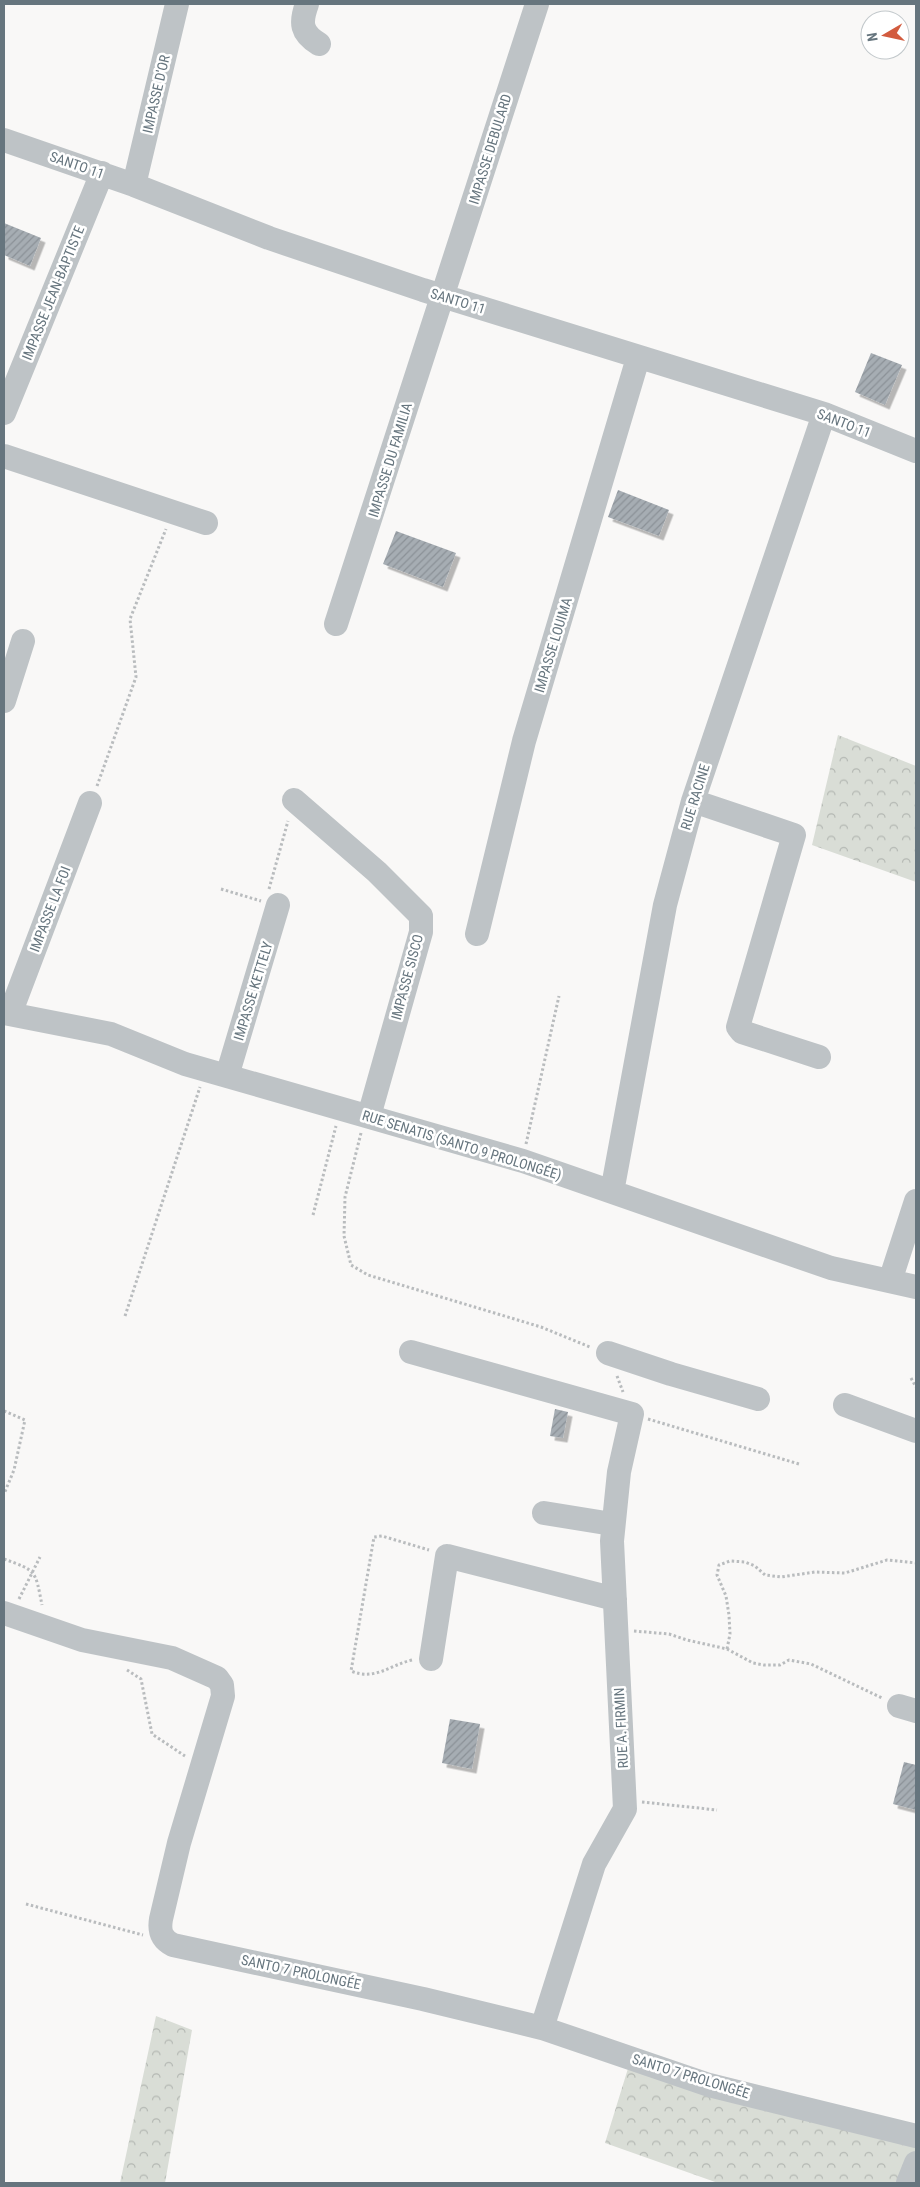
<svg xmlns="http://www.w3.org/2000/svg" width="920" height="2187" viewBox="0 0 920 2187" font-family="'Roboto Condensed',sans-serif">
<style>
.forest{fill:url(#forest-crowns)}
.building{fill:url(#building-hatch);filter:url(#shadow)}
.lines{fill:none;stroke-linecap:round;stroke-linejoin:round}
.path{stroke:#b9bcbe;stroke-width:3;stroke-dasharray:2.5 2.5;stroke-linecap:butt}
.minor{stroke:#bec3c6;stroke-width:24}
.labels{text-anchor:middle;stroke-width:5;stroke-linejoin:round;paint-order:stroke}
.street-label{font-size:14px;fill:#66757e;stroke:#fff}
</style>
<defs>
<pattern id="forest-crowns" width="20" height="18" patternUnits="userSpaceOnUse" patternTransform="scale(1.25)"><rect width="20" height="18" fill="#d9ddd6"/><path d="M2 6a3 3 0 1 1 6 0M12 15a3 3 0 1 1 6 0" fill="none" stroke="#b4b8b3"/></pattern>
<pattern id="building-hatch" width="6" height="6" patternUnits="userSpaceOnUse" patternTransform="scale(1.25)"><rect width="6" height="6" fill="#a6adb3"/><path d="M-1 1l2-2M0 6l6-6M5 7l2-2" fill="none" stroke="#8b9197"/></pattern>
<filter id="shadow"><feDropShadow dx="4.5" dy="4.5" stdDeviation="0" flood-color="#0004"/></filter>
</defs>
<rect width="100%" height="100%" fill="#f9f8f7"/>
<path class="forest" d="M838,735l78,31v116l-104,-37z
M156,2016l36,14 -27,153h-45z
M630,2062l286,80v6l-13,35h-185l-113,-40z"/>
<path class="building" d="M4,223l37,15 -11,28 -26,-11z
M871,353l31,12 -17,40 -30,-13z
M618,490l51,20 -10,26 -51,-19z
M396,531l60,22 -13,34 -60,-23z
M555,1409l13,3 -5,26 -13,-2z
M450,1719l30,5 -8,45 -30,-6z
M904,1762l12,3v45l-23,-6z"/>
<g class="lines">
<path class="path" d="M97,786l39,-109 -6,-58 36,-90
M221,889l40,12
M269,889l19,-68
M361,1133l-16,64 -1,39 7,29 17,10 173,52 49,20
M526,1144l33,-148
M313,1215l23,-89
M125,1316l75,-229
M617,1376l6,16
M911,1378l5,9
M4,1411l21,9 -11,50 -10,24
M648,1419l151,45
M4,1559c33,12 31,11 38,46
M19,1599l21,-42
M634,1631l35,3 18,6 40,9 26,14 11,2h16l9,-5 22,4 71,34
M727,1649l3,-15 -1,-19 -3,-19 -9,-21 2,-10 11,-4 15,1 10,4 10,9 16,2 34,-5 30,1 42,-13 29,3
M412,1660c-22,5 -37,21 -61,11l23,-134 8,-1 47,14
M127,1670l14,9 11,55 33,22
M642,1802l75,8
M26,1904l117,31"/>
<path class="minor" d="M307,4c-7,19 -6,29 12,40
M4,140l130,45 135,53 154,52 401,124 92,37
M134,185l43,-181
M4,413l98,-240
M4,456l202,67
M336,624l201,-620
M4,701l19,-60
M294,800l83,72 44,44v16l-52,184
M693,801l101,34 -56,192 4,5 77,25
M477,934l47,-193 114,-383
M4,1013l107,21 74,30 338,97 308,107 85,19
M10,1014l80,-211
M227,1076l51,-171
M612,1192l53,-287 28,-104 131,-387
M890,1281l26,-80
M411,1352l221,62 -13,58 -7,69 13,268 -31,55 -52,164
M608,1353l63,21 87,25
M845,1405l71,26
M544,1513l68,11
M4,1613l78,27 90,18 45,20 5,7 1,11 -44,147 -18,76c-2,12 0,20 12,26l250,54 119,29 167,57 207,51
M431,1659l16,-103 168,43
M899,1706l17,5
M908,2183l8,-20"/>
</g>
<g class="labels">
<g class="street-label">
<text transform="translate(156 94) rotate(-77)" y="5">IMPASSE D'OR</text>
<text transform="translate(490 149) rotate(-73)" y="5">IMPASSE DEBULARD</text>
<text transform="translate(77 165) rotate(19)" y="5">SANTO 11</text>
<text transform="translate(53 293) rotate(-68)" y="5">IMPASSE JEAN-BAPTISTE</text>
<text transform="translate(458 301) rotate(17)" y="5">SANTO 11</text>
<text transform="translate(844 423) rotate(21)" y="5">SANTO 11</text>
<text transform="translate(390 460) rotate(-73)" y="5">IMPASSE DU FAMILIA</text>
<text transform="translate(553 645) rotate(-73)" y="5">IMPASSE LOUIMA</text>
<text transform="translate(695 797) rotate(-73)" y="5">RUE RACINE</text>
<text transform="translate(50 909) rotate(-69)" y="5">IMPASSE LA FOI</text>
<text transform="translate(407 977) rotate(-75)" y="5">IMPASSE SISCO</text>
<text transform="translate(253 991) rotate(-73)" y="5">IMPASSE KETTELY</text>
<text transform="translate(462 1145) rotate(17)" y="5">RUE SENATIS (SANTO 9 PROLONGÉE)</text>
<text transform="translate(621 1728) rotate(-93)" y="5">RUE A. FIRMIN</text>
<text transform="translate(301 1972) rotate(12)" y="5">SANTO 7 PROLONGÉE</text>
<text transform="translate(691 2076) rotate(17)" y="5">SANTO 7 PROLONGÉE</text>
</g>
</g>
<rect width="920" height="2187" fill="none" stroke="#66757e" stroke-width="10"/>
<g transform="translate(885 35) rotate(261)"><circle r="24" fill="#ffffff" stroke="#c2c8cb"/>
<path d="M0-4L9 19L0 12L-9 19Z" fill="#d25b3e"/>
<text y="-8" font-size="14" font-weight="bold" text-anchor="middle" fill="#66757e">N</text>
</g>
</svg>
